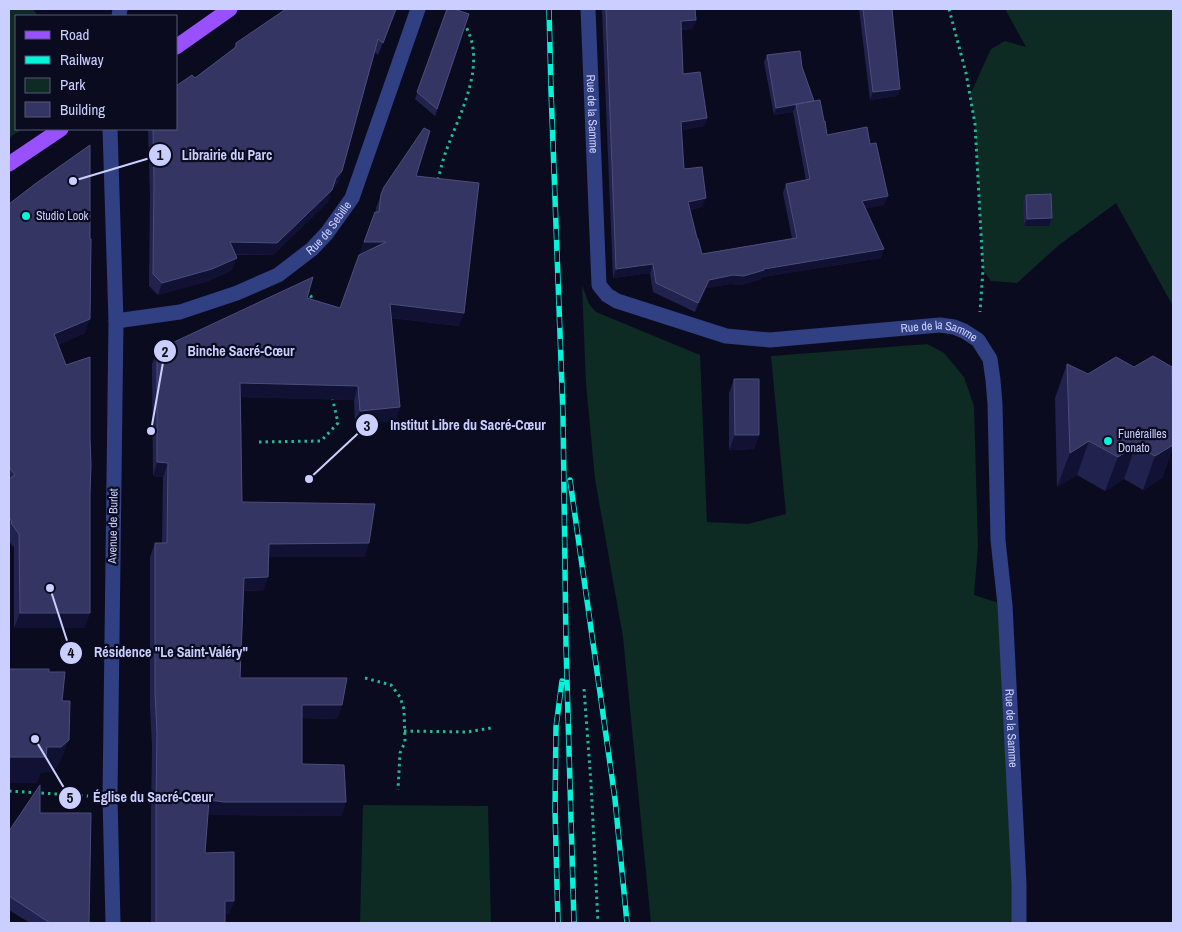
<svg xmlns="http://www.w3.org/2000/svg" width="1182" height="932" viewBox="0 0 1182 932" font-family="'Archivo Narrow',sans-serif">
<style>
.green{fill:#0d2a23}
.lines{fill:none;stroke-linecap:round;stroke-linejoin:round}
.path{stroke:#23ba91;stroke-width:3;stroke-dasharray:2.5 4;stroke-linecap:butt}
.minor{stroke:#313f83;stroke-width:15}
.major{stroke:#9951ff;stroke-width:15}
.rail-casing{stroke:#00f5da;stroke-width:5.5}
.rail{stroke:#0b0b20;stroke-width:4;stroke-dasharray:11;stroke-linecap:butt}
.wall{fill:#22224f}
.shaded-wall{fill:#111134}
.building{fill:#343562;stroke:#4b4d7b}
.poi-dot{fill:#00f5da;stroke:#0b0b20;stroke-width:2}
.labels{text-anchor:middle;stroke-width:4.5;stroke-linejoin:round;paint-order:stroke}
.street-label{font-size:12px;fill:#cacfff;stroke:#0b0b20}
.poi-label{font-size:12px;fill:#cacfff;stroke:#0b0b20;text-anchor:start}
.leader{fill:none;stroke:#cacfff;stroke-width:2}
.callout-dot{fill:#cacfff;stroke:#0b0b20;stroke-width:2}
.mark-label{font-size:15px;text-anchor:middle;font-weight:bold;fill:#111}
.callout-label{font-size:14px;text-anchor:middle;font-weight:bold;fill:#cacfff;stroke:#0b0b20;stroke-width:4.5;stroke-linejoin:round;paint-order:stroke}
</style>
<rect width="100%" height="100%" fill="#0b0b20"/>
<path class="green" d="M9,9h24l5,7h-22v113h6l-13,9z
M1005,9h168v297l-57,-103 -57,42 -42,38 -26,-2 -8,-11 -8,-146 -5,-29 21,-46 14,-8 21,6z
M582,285l7,19 7,8 104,43 7,167 41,2 38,-10 -15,-158 156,-12 17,9 20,24 10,29 4,141 -4,48 31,10 12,318h-366l-28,-286 -28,-158 -9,-95z
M363,805l125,1 3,117h-131z"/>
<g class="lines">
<path class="path" d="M949,9l17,64 9,51 8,146 -3,42
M438,180c2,-8 4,-17 7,-26 14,-40 45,-92 18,-132
M307,290l4,6 1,6
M259,442l62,-1 17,-18 -6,-27
M365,678l26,7 9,12 4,12 1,33 -5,11 -2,37
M584,689l7,94 7,140
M404,731l63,1 24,-4
M9,791l79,5"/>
<g class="minor">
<path id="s1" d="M588,9l11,276 8,10 10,6 109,35 44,4 170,-15 14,2 10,4 14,9 12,19 3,21 2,24 3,136 7,65 14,279v39"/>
<path d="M119,16l1,-7"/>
<path d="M110,129l6,192 -6,476 3,126"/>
<path id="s2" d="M116,321l64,-9 57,-19 41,-18 34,-26 15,-16 25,-35 66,-189"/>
</g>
<path class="major" d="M176,47l54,-38
M9,164l52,-35"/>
<g class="rail-casing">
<path id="rail" d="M549,9l2,81 12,325 3,231 8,277
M570,480l45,319 12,124
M558,923l-3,-112 1,-84 6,-46"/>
</g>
<use href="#rail" class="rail"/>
</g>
<path class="wall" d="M396,9l-18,46 -3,-3 -33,119 -4,12 -6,6 -4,13 -55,53h-38l-3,15 -24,11 -50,14 -9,-9 1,-91 -2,-66h28l19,-51 39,-30 2,-5z
M447,9l22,5 -34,102 -20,-17z
M602,9h93l1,11 -4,9 -11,1 2,44 24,44 -3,8 -23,4 3,39 18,38 -12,3 7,28 5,16 90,-16 -9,-45 3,-9 20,-4 -13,-68 -19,3 -10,-53 3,-7 35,12 12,34 13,34 43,9 14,61 -19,3 16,50 -119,19 -1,2 -20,6 -11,-1 -24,4 -11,24 -42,-20 -3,-19 -37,5z
M859,9h33l8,80 -3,7 -27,4z
M416,176l43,150 -68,-8 9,89 -5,14 -40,3 -1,-24 -113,-3 1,105 123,55h-96l-5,33 -20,1 -4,87 102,27 -5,14 -35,-1v46l40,52 -123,-1 -11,-1 -3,39 29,48 -5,13h-4v9h-74v-106l1,-71 -2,-39v-150l5,-14h7l1,-66 -10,-1 -1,-112 5,-14 150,-52 33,10 35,-96h1v-4l8,-21z
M1026,195l26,23 -3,8h-25l-1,-24z
M9,204l76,129 -27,12 27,283h-71v-80l-5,-7z
M1067,364l106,50v32l-11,32 -19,12 -19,-11 -19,12 -28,-16 -20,12 -2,-89z
M734,379l25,56 -5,14 -25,1v-57z
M40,813l49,110h-59l-21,-13v-79z"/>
<path class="shaded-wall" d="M696,20l-4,9 -14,1 3,-9z
M900,89l-3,7 -27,4 3,-8z
M796,105l-3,7 -19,3 2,-7z
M707,118l-3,8 -26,5 3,-9z
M342,171l-4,12 -6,7 4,-12z
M332,190l-4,12 -55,53 -47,-1 4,-12z
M888,196l-4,9 -25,5 3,-9z
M706,198l-4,9 -18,4 4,-9z
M1052,218l-3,8h-25l3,-7z
M364,242h22l-27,13z
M884,249l-3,9 -119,19 -1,2 -20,6 -11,-1 -24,4 -11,24 3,-9 11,-23 55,-11z
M237,258l-5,12 -24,11 -50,14 4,-12z
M653,264l-3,9 -37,5 3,-9z
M390,304l74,9 -5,13 -74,-9z
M90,319l-5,14 -36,16 5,-15z
M240,383l118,3 -4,14 -118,-3z
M400,407l-5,14 -40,3 5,-13z
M735,435h24l-5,14 -25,1z
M1089,441l-12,34 -20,12 13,-34z
M1136,445l-12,34 -19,12 13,-34z
M1173,445l-11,33 -19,12 12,-34z
M157,462l11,1 -5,14 -10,-1z
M369,543l-4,14h-101l5,-13z
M268,577l-4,13 -25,1 5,-13z
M20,613h70l-5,15h-71z
M302,705h40l-5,14 -40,-1z
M69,740l-10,25 -7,7 -11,1 -4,10h-28v-26l38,-10z
M209,800l137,2 -4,14 -123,-1 -15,-1z
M225,901h9l-5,13h-9z"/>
<path class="building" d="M286,9h110l-13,34 -5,-4 -36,132 -6,7 -4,12 -55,53 -47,-1 7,16 -25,11 -50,14 -9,-9 1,-91 -1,-54h23v-43l16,-11 3,3 41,-31v-4z
M447,9h7l15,5 -32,95 -20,-17z
M606,9h89l1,11 -15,1 2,53 17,-2 7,46 -26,4 3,47 18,-2 4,31 -18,4 9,36 1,1 4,15 95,-16 -11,-54 24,-5 -14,-75 24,-4 4,21h1l2,14 40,-8 3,17 6,-1 12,53 -26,5 22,48 -120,20v1l-20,6 -11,-1 -24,5 -11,23 -42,-20 -3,-19 -37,5z
M863,9h29l8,80 -27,3z
M800,51l2,16 12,34 -38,7 -9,-53z
M424,128l6,3 -14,45 63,7 -15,130 -74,-9 10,103 -40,4 -2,-25 -118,-3 2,119 133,2 -6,39 -100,1 -1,33 -24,1 -4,100h107l-5,27h-40v59l42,1 2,37h-122l-15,-2 -4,53 29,-1v49h-9v22h-69v-119l1,-71 -2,-40v-150h12l1,-80 -11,-1v-112l156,-73 -6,21 33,10 19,-53 27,-13h-22l11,-30h4l2,-18 3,-7z
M90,145v94h1l-1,80 -36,15 12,31 24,-8v81l1,27 -1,29v119h-70l-1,-79 -8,-11 1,-1 -3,-5v-38l6,-4 -6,-8v-263l26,-20z
M1051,194l1,24 -25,1 -1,-24z
M1153,356l19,11 1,78 -18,11 -19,-11 -18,12 -29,-16 -19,12 -3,-89 21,10 28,-17 18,10z
M734,379h25v56h-24z
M9,669h40v3h16l-3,29h8l-1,39 -8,7h-14l-1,10h-37z
M40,785v28h51l-2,110h-39l-41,-27v-65z"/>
<g class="poi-dot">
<circle cx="26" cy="216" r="5"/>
<circle cx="1108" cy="441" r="5"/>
</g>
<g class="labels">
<g class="street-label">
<text dy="4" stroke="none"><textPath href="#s1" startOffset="105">Rue de la Samme</textPath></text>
<text dy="4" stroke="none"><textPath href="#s2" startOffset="239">Rue de Sebille</textPath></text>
<text dy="4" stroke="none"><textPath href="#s1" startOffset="630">Rue de la Samme</textPath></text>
<text transform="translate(113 526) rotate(-89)" y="4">Avenue de Burlet</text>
<text dy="4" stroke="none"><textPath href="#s1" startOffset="1064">Rue de la Samme</textPath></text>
</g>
<g class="poi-label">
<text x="36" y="220">Studio Look</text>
<text x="1118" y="438">Funérailles<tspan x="1118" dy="14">Donato</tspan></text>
</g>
</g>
<path class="leader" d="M73 181L160 155M151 431L165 351M309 479L367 425M50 588L71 653M35 739L70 798"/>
<g class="callout-dot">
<circle cx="73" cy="181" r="5"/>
<circle cx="151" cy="431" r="5"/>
<circle cx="309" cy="479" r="5"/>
<circle cx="50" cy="588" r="5"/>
<circle cx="35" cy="739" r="5"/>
<circle cx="160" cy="155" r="12"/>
<circle cx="165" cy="351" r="12"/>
<circle cx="367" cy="425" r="12"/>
<circle cx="71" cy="653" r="12"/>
<circle cx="70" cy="798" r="12"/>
</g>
<g class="mark-label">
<text x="160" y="160">1</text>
<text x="165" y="357">2</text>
<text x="367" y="431">3</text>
<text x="71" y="658">4</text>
<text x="70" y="803">5</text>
</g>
<g class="callout-label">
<text x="227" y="160">Librairie du Parc</text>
<text x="241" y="356">Binche Sacré-Cœur</text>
<text x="468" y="430">Institut Libre du Sacré-Cœur</text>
<text x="171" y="657">Résidence "Le Saint-Valéry"</text>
<text x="153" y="802">Église du Sacré-Cœur</text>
</g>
<rect width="1182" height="932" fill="none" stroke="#cacfff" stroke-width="20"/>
<rect x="15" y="15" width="162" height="115" fill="#0b0b20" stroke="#575979"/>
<rect x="25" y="31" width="25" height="8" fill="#9951ff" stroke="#575979"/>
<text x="60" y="40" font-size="15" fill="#cacfff">Road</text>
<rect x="25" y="56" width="25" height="8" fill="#00f5da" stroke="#575979"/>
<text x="60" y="65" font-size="15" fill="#cacfff">Railway</text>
<rect x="25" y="78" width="25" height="15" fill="#0d2a23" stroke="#575979"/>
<text x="60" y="90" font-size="15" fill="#cacfff">Park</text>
<rect x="25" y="102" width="25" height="15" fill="#343562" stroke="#575979"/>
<text x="60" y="115" font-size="15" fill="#cacfff">Building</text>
</svg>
